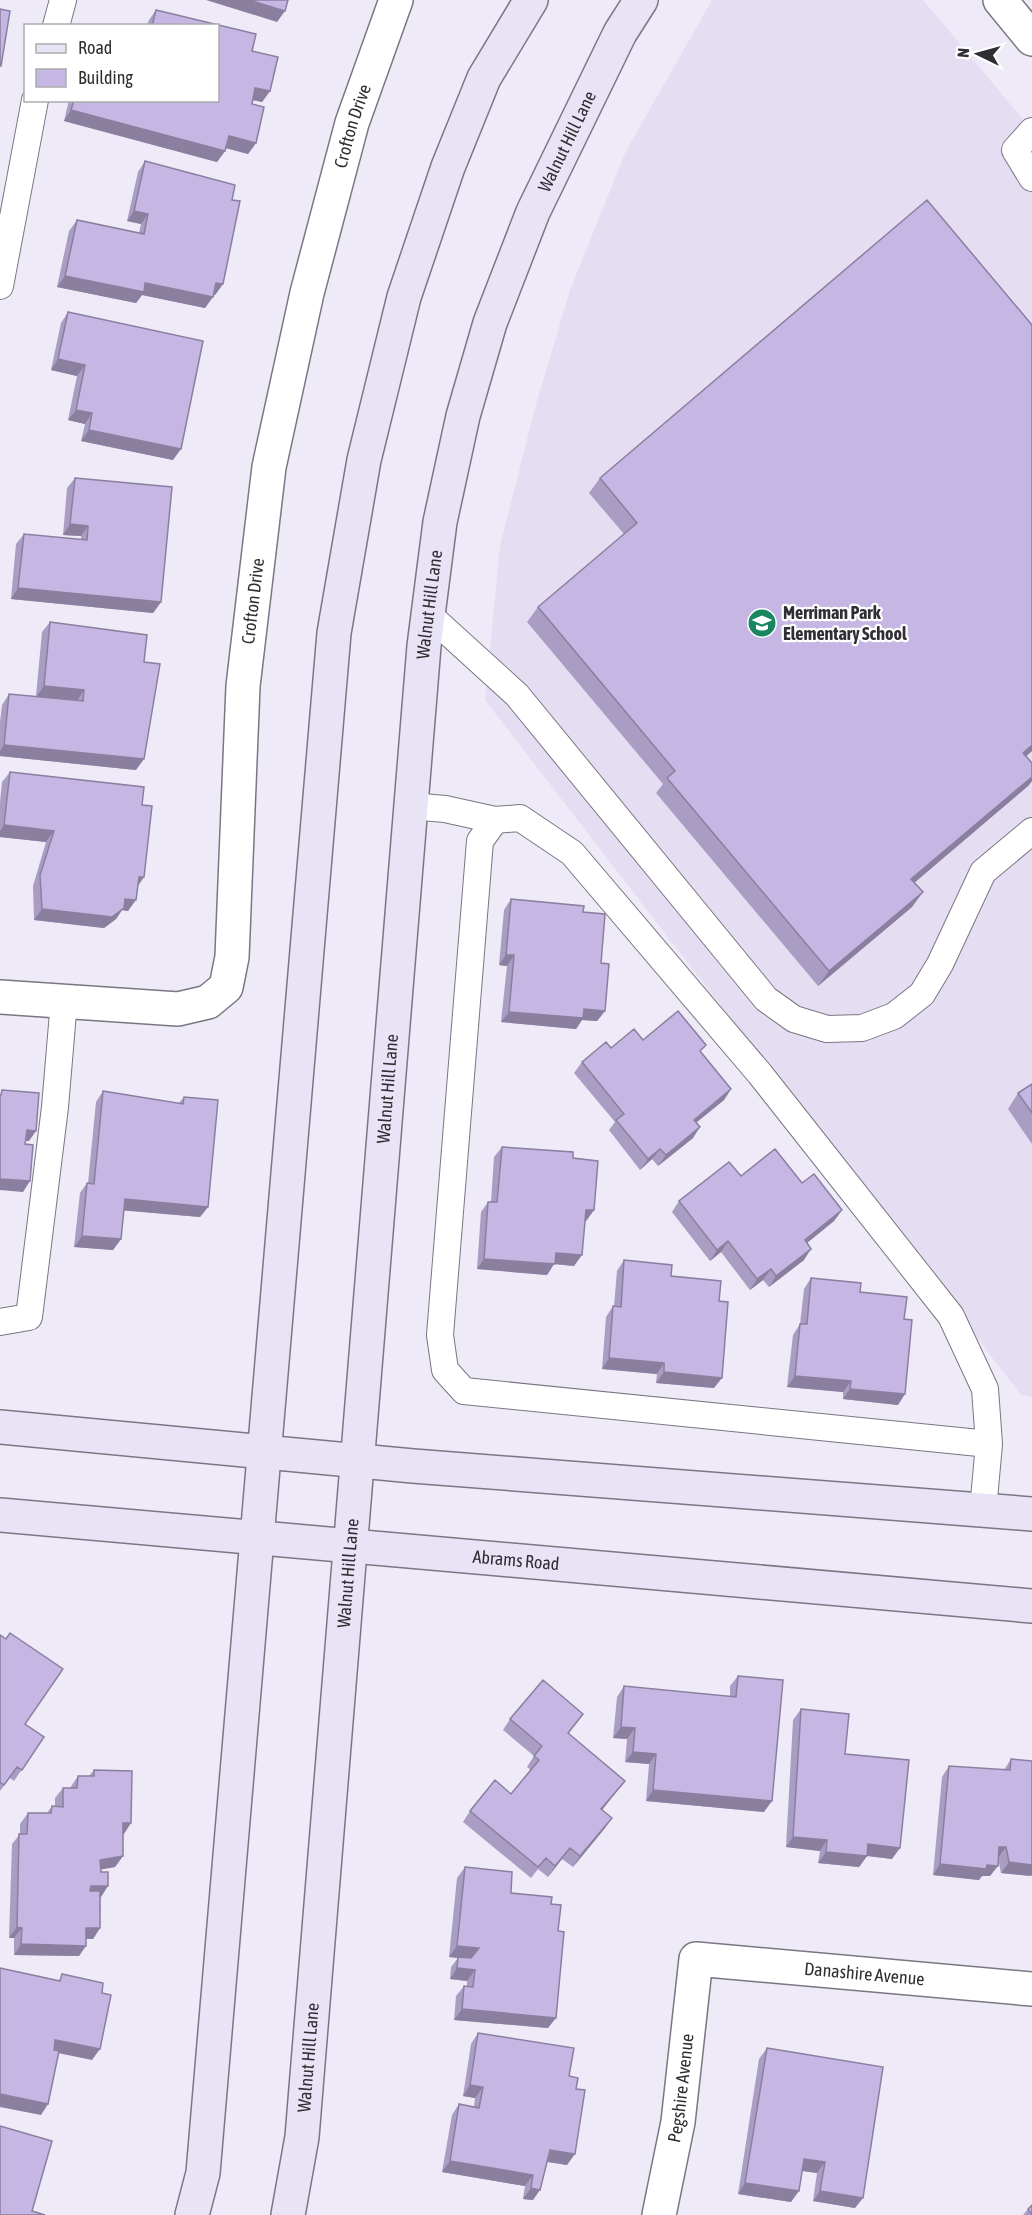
<svg xmlns="http://www.w3.org/2000/svg" width="1032" height="2215" viewBox="0 0 1032 2215" font-family="'Asap Condensed',sans-serif">
<style>
.built{fill:#e5def3}
.lines{fill:none;stroke-linecap:round;stroke-linejoin:round}
.lane-casing{stroke:#7a7682;stroke-width:28}
.street-casing{stroke:#7a7682;stroke-width:36}
.secondary-casing{stroke:#7a7682;stroke-width:36}
.lane{stroke:#fff;stroke-width:26}
.street{stroke:#fff;stroke-width:33}
.secondary{stroke:#e9e3f6;stroke-width:33}
.wall{fill:#a99dc3}
.shaded-wall{fill:#8a7f9f}
.building{fill:#c5b6e3;stroke:#8a7f9f;stroke-width:1.5}
.labels{text-anchor:middle;stroke-width:4.5;stroke-linejoin:round;paint-order:stroke}
.street-label{font-size:18px;fill:#302e33;stroke:#fff}
.poi-label{font-size:18px;font-weight:bold;fill:#302e33;stroke:#fff;text-anchor:start}
</style>
<rect width="100%" height="100%" fill="#eeeaf7"/>
<path class="built" d="M712,0h211l109,130v1267l-11,-2 -536,-695 15,-154 35,-138 35,-118 56,-139z"/>
<g class="lines">
<g class="lane-casing">
<path id="lane" d="M56,26l7,-26
M1032,131l-17,19 17,28
M0,286l35,-186
M428,614l89,81 249,304 28,20 33,10 35,-1 32,-12 28,-22 18,-30 43,-92 49,-41
M410,806l35,3 50,11
M0,1322l29,-5 26,-210 9,-106
M983,1510l6,-66 -4,-55 -34,-73 -191,-242 -188,-221 -52,-35 -25,2 -15,21 -40,494 5,35 19,21 525,53"/>
</g>
<g class="street-casing">
<g id="street">
<path d="M1000,0l32,39"/>
<path id="s1" d="M0,997l178,12 30,-7 18,-15 6,-30 11,-271 26,-219 38,-174 45,-170 44,-123"/>
<path id="s2" d="M659,2215l19,-93 18,-163 336,30"/>
</g>
</g>
<g class="secondary-casing">
<g id="secondary">
<path d="M0,1427l413,39 619,48"/>
<path id="s3" d="M0,1515l1032,91"/>
<path d="M192,2215l11,-42 131,-1540 30,-173 40,-163 44,-130 36,-89 47,-78"/>
<path id="s4" d="M288,2215l14,-78 122,-1491 16,-124 23,-106 27,-93 43,-111 87,-179 21,-33"/>
</g>
</g>
<use href="#lane" class="lane"/>
<use href="#street" class="street"/>
<use href="#secondary" class="secondary"/>
</g>
<path class="wall" d="M156,10l100,24 -4,17 26,6 -8,34 -8,11 -9,-2 -1,4 12,3 -8,36 -8,11 -22,-6 -1,3 -8,11 -153,-41 5,-21h149v-74h-71l2,-6z
M145,161l87,39 -9,84 -8,11h-2l-8,13 -63,-13 -6,8 -79,-16 12,-56 8,-11 62,13 2,-9 -14,-3 11,-49z
M68,312l105,148 -92,-19 4,-17 -17,-4 9,-44 -26,-6 10,-47z
M75,478l86,124 -8,11 -142,-14 5,-55 8,-10 57,6v-4l-18,-1 4,-47z
M600,478l432,273 -6,5 6,7v18l-4,5 -114,97 -2,24 -94,79 -162,-193 7,-9 -136,-162 11,-15 86,-73 -35,-41z
M50,622l94,40 -8,108 -136,-14v-34l2,-17 7,-11 27,2 6,-64z
M10,772l132,33 2,72 -6,9 -10,25 -6,-1 -6,9 -12,9 -70,-8 -1,-34 13,-44 -46,-5v-35l2,-20z
M511,899l72,13 18,51 4,48 -8,10 -15,-1 -6,9 -75,-7 6,-56 -8,-1 5,-55z
M643,1040l58,13 30,36 -7,11 -27,22 -4,16 -35,28 -6,-7 -12,11 -31,-40 6,-8 -41,-49 8,-11 29,-14z
M1032,1084v60l-24,-35 10,-16z
M103,1091l76,12 5,-6 24,110 -8,10 -76,-7 -3,29 -8,11 -39,-3 6,-54 7,-10h1l8,-81z
M502,1147l71,11 21,52 -8,11h-1l-11,45 -20,-2 -7,11 -70,-6 4,-57 7,-10h3l3,-45z
M741,1176l61,7 40,27 -8,11 -27,22 -3,17 -35,27 -6,-7 -13,10 -29,-38 -11,9 -38,-49 7,-11z
M624,1260l47,16 48,25 -5,87 -58,-5 1,-9 -55,-5 4,-52 7,-11h1l3,-35z
M811,1278l49,14 44,27 -6,86 -55,-6v-7l-56,-5 6,-52 7,-11 4,-35z
M0,1635l25,89 19,13 -30,44 -4,-3 -10,13z
M738,1676l26,136 -118,-11 3,-37 -24,-2 2,-23 -14,-1 4,-41 7,-11 106,10v-10z
M801,1709l44,45 47,105 -25,-3 -8,11 -41,-4 2,-12 -34,-4 7,-127z
M583,1714l-15,20 49,57 -15,19 3,18 -32,39 -11,-8 -14,18 -10,-8 -7,9 -68,-56 7,-11 41,-17 20,-24 -4,-3 7,-11 -31,-26 7,-11z
M1011,1759l20,117 -30,-3 -3,-15 -8,18h-8l-3,4 -46,-5 9,-98 7,-11 55,4z
M94,1770l30,64h-1v22l-8,11 -14,2 -1,59 -7,11h-7l-7,17 -65,-1v-17h-5l3,-94 8,-10v-10l8,-11h19l5,-7h3v-8l8,-10h7l8,-12h11z
M465,1867l46,26 37,135 -94,-8 2,-24 8,-10h3v-5l-17,-2 1,-12 7,-9 -9,-1 8,-79z
M478,2033l91,43 7,13 -9,76 -20,-3 -14,38 -10,-1 2,-13 -83,-14 10,-57 7,-11 15,3 1,-9 -12,-2 8,-52z
M767,2048l88,160 -42,-7 4,-28 -15,-2 -11,31 -53,-8 21,-135z
M1028,2209l4,6h-9z"/>
<path class="shaded-wall" d="M206,0h43l36,11 -8,11z
M255,88l15,3 -8,11 -14,-3z
M71,110l154,41 -8,11 -153,-41z
M229,136l27,7 -8,11 -26,-7z
M134,211l14,3 -7,10 -14,-3z
M65,276l80,7 68,14 -8,11 -63,-13 -6,8 -79,-16z
M216,283l7,1 -8,11 -7,-2z
M58,359l27,6 -8,11 -26,-6z
M76,410l16,3 -7,11 -17,-4z
M89,430l92,19 -8,11 -92,-19z
M70,524l18,2 -7,10 -18,-1z
M18,588l143,14 -8,11 -142,-14z
M44,686l40,4 -7,11 -41,-4z
M4,745l140,14 -8,11 -136,-14v-5z
M1032,745v6l-19,17 10,-15z
M1032,777v4l-4,5 -127,108 10,-15z
M4,825l50,6 -8,11 -46,-5v-6z
M139,877h5l-8,11z
M923,892l-11,15 -94,79 11,-15z
M125,899l11,1 -8,11 -6,-1 -6,9 -12,9 -70,-8 8,-11z
M506,955h8l-7,11 -8,-1z
M584,1009l21,2 -8,10 -15,-1 -6,9 -75,-7 8,-10z
M731,1089l-7,11 -37,30 7,-10z
M700,1127l-7,11 -35,28 8,-11z
M27,1130l9,1 -7,10h-10z
M660,1149l-8,10 -12,11 8,-11z
M0,1179l30,2 -7,11 -23,-2z
M125,1199l83,8 -8,10 -82,-7z
M586,1210h8l-8,11 -8,-1z
M842,1210l-8,11 -37,30 8,-11z
M82,1236l39,3 -8,11 -39,-3z
M728,1241l-7,11 -11,9 7,-11z
M811,1249l-7,11 -35,27 7,-11z
M556,1253l26,2 -8,11 -20,-2 -7,11 -70,-6 7,-10z
M771,1269l-8,11 -13,10 7,-11z
M609,1358l55,5 -7,11 -55,-5z
M664,1372l58,6 -8,10 -58,-5z
M795,1376l56,5 -8,11 -56,-5z
M850,1389l55,5 -7,11 -55,-6z
M621,1727l14,1 -8,11 -14,-1z
M633,1752l23,2 -7,10 -24,-2z
M625,1781l-8,10 -23,29 7,-11z
M653,1790l119,11 -8,11 -118,-11z
M612,1818l-7,10 -32,39 7,-11z
M123,1823h8l-7,11h-8z
M793,1837l34,3 -7,11 -34,-4z
M868,1844l32,4 -8,11 -32,-4z
M999,1847h7l-8,11z
M570,1848l-8,11 -14,18 7,-11z
M826,1852l41,4 -8,11 -41,-4z
M123,1856l-8,11 -22,4 7,-11z
M1009,1862l23,3v10l-1,1 -30,-3z
M940,1864l47,1 11,1 -8,10h-8l-3,4 -46,-5z
M91,1886h17l-7,11 -18,-1z
M17,1927l5,1 -8,10h-5z
M86,1928h14l-7,11h-14z
M21,1944l65,2 -7,10 -65,-1z
M457,1946l22,2 -8,11 -22,-2z
M457,1968l18,2 -8,11 -17,-2z
M462,2009l94,9 -8,10 -94,-8z
M55,2040l45,9 -8,11 -44,-9z
M470,2085l13,2 -8,11 -12,-2z
M0,2094l48,10 -7,11 -41,-8z
M550,2150l25,4 -8,11 -24,-4z
M804,2159l21,3 -8,11 -21,-3z
M450,2161l83,14 -8,11 -83,-14z
M745,2183l54,8 -8,11 -53,-8z
M531,2188l9,2 -7,10 -10,-1z
M820,2191l43,7 -8,10 -42,-7z"/>
<path class="building" d="M249,0h39l-3,11z
M0,9l10,2 -9,55h-1z
M156,10l100,24 -4,17 26,6 -8,34 -15,-3 -3,16 12,3 -8,36 -27,-7 -4,15 -154,-41 3,-10h144v-74h-66z
M145,161l90,24 -3,15 8,1 -17,83 -7,-1 -3,14 -68,-14 -1,9 -79,-16 12,-56 67,14 4,-20 -14,-3z
M927,200l105,125v420l-9,8 9,10v14l-121,102 12,13 -94,79 -162,-193 8,-7 -137,-164 99,-84 -37,-45z
M68,312l135,29 -22,108 -92,-19 3,-17 -16,-3 9,-45 -27,-6z
M75,478l97,9 -11,115 -143,-14 6,-54 63,6 1,-14 -18,-2z
M50,622l97,13 -3,27 16,2 -16,95 -140,-14 5,-51 74,7 1,-11 -40,-4z
M10,772l134,15 -2,18 10,1 -8,71h-5l-3,23 -11,-1 -1,9 -12,9 -70,-8 -2,-34 14,-44 -50,-6z
M511,899l73,7 -1,6 22,2 -4,49 8,1 -4,47 -21,-2 -1,9 -74,-6 5,-57h-8z
M678,1011l28,34 -6,6 31,38 -37,31 6,7 -34,28 -6,-6 -12,10 -32,-39 8,-6 -42,-52 24,-20 5,6 23,-19 9,11z
M1032,1084v29l-14,-20z
M2,1090l37,3 -3,38 -9,-1 -2,14 8,1 -3,36 -30,-2v-84h1z
M103,1091l80,13 1,-7 34,3 -10,107 -83,-8 -4,40 -39,-3 5,-53 7,1z
M502,1147l71,5v6l25,3 -4,49h-8l-4,45 -26,-2 -1,11 -71,-5 4,-57h9z
M775,1149l27,34 12,-9 28,36 -37,30 6,9 -35,27 -5,-7 -14,10 -29,-38 -11,9 -38,-49 50,-39 12,14z
M624,1260l48,5 -1,11 50,5 -2,20 9,1 -6,76 -58,-6v-9l-55,-5 4,-52 8,1z
M811,1278l50,5 -1,9 47,5 -3,22 8,1 -7,74 -55,-5 1,-8 -56,-5 5,-52h7z
M10,1633l53,36 -38,55 19,13 -22,33 -5,-3 -13,18 -4,-3v-147l6,4z
M738,1676l45,4 -11,121 -119,-11 3,-36 -23,-2 2,-24 -14,-1 3,-41 112,11z
M543,1680l40,34 -15,19 57,48 -24,28 11,9 -32,38 -10,-8 -15,18 -9,-8 -8,9 -68,-56 25,-31 16,14 28,-34 -5,-4 8,-10 -32,-27z
M801,1709l48,5 -4,40 64,6 -9,88 -32,-4 -1,12 -41,-4 1,-12 -34,-3z
M1011,1759l21,2v104l-23,-3 -3,-15h-7l-1,19 -11,-1 -1,4 -46,-5 9,-98 61,4z
M94,1770l38,1 -1,52h-8v33l-23,4 1,12h7v14h-17l-1,5h10v37h-14v18l-65,-2 1,-16 -5,-1 2,-93h8l1,-21h23l1,-7 11,1v-19h14l1,-12h16z
M465,1867l47,5 -1,21 41,4 -1,7 10,1 -3,26 6,1 -8,86 -94,-9 2,-23 9,1 2,-17 -18,-2 1,-11 13,1 8,-10 -22,-2z
M0,1968l60,13 2,-7 41,9 -1,10 9,2 -11,54 -45,-9 -1,10 5,1 -11,53 -48,-10z
M478,2033l96,15 -5,28 9,2 -2,11 9,1 -10,64 -25,-4 -10,40 -9,-2 2,-13 -83,-14 9,-57 20,4 4,-21 -13,-2z
M767,2048l116,19 -20,131 -43,-7 5,-29 -21,-3 -5,32 -54,-8z
M0,2126l52,15 -20,70 13,4h-45z
M1032,2205v10l-4,-6z"/>
<defs>
<g id="school-disc" transform="scale(1.5)"><circle r="9.5" fill="#1a8561" stroke="#fff"/><path d="M0-5L7-2L0 1L-7-2ZM-4 1L0 2.5L4 1V4Q0 6-4 4Z" fill="#fff"/></g>
</defs>
<g fill-rule="evenodd">
<use href="#school-disc" x="762" y="623"/>
</g>
<g class="labels">
<g class="street-label">
<text dy="6" stroke="none"><textPath href="#s1" startOffset="1106">Crofton Drive</textPath></text>
<text dy="6" stroke="none"><textPath href="#s4" startOffset="2103">Walnut Hill Lane</textPath></text>
<text dy="6" stroke="none"><textPath href="#s1" startOffset="620">Crofton Drive</textPath></text>
<text dy="6" stroke="none"><textPath href="#s4" startOffset="1617">Walnut Hill Lane</textPath></text>
<text dy="6" stroke="none"><textPath href="#s4" startOffset="1131">Walnut Hill Lane</textPath></text>
<text dy="6" stroke="none"><textPath href="#s3" startOffset="518">Abrams Road</textPath></text>
<text dy="6" stroke="none"><textPath href="#s4" startOffset="645">Walnut Hill Lane</textPath></text>
<text dy="6" stroke="none"><textPath href="#s2" startOffset="428">Danashire Avenue</textPath></text>
<text dy="6" stroke="none"><textPath href="#s4" startOffset="159">Walnut Hill Lane</textPath></text>
<text dy="6" stroke="none"><textPath href="#s2" startOffset="129">Pegshire Avenue</textPath></text>
</g>
<g class="poi-label">
<text x="783" y="619">Merriman Park<tspan x="783" dy="21">Elementary School</tspan></text>
</g>
</g>
<rect x="24" y="24" width="195" height="78" fill="#ffffff" stroke="#acabad" stroke-width="1.5"/>
<rect x="36" y="44" width="30" height="9" fill="#e9e3f6" stroke="#acabad" stroke-width="1.5"/>
<text x="78" y="54" font-size="18" fill="#302e33">Road</text>
<rect x="36" y="69" width="30" height="18" fill="#c5b6e3" stroke="#acabad" stroke-width="1.5"/>
<text x="78" y="84" font-size="18" fill="#302e33">Building</text>
<g transform="translate(978 54) rotate(275)" stroke="#ffffff" stroke-width="4.5" paint-order="stroke">
<path d="M0-4.5L10 22L0 15L-10 22Z" fill="#302e33"/>
<text y="-9" font-size="16" font-weight="bold" text-anchor="middle" fill="#302e33">N</text>
</g>
</svg>
